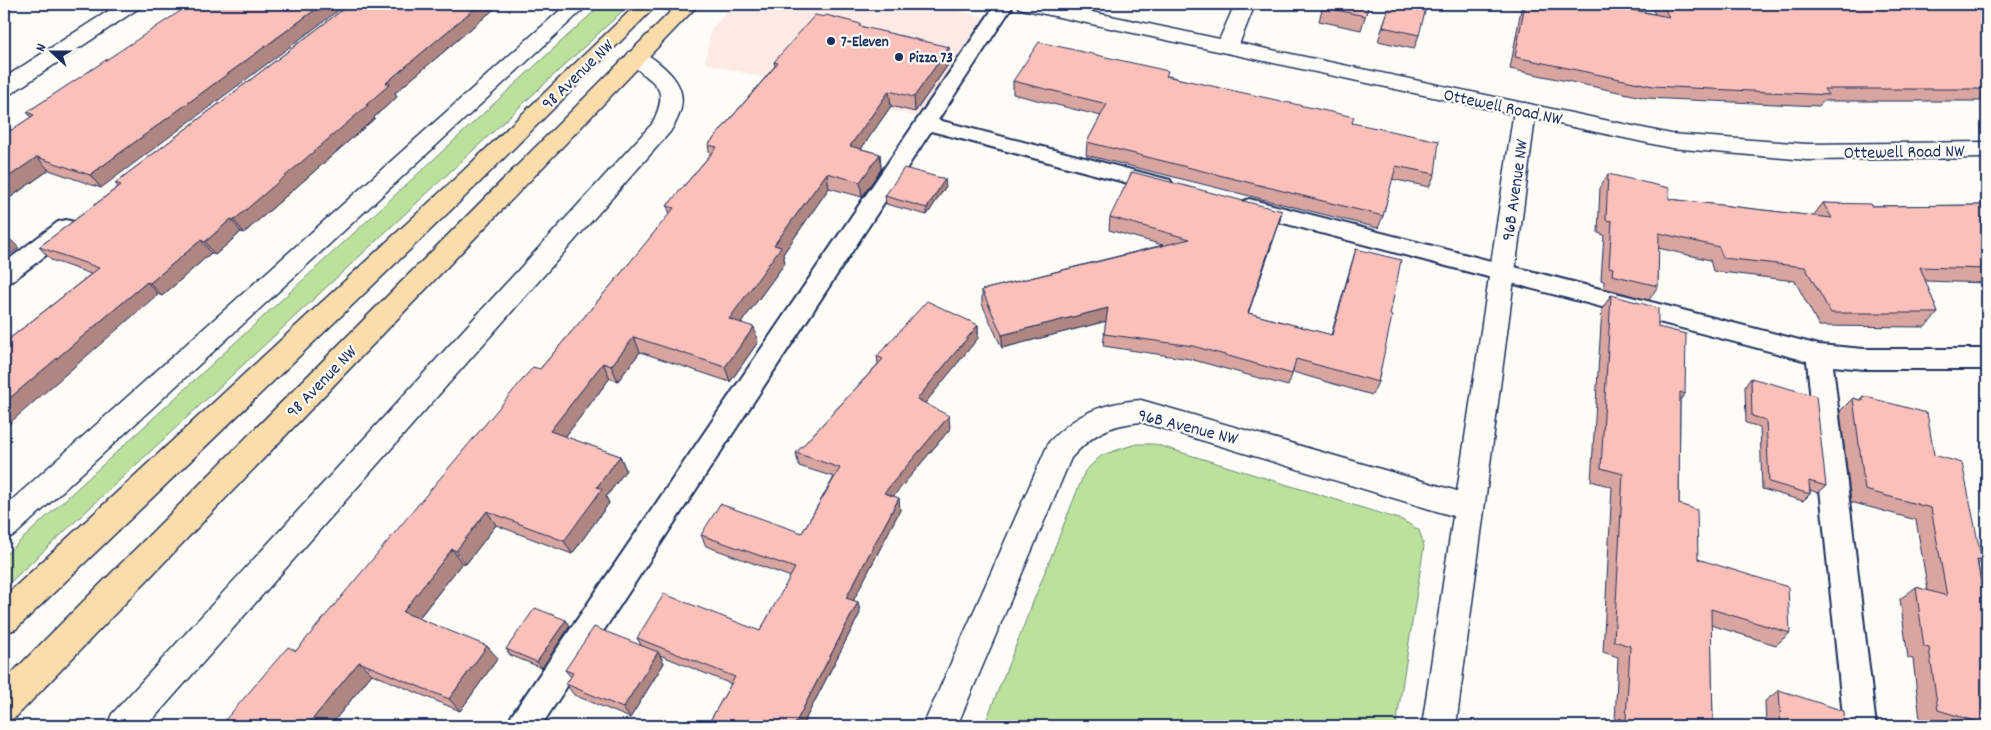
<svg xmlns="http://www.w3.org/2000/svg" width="1991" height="730" viewBox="0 0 1991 730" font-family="Dekko,sans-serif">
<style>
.built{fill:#fdeae5}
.green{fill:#bce19b;stroke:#6c887c}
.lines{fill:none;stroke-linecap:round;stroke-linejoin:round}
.lane-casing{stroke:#1b2f5e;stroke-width:4}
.street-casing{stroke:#1b2f5e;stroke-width:3}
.secondary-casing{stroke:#1b2f5e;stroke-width:3}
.primary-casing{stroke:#1b2f5e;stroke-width:3}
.lane{fill:#fdfcf7;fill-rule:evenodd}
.street{fill:#fdfcf7;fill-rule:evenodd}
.secondary{fill:#fdfcf7;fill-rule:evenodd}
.primary{fill:#fbddab;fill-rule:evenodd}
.wall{fill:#d9a5a0;stroke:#1b2f5e}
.shaded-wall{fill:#b08682;stroke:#1b2f5e}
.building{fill:#fcc0ba;stroke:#1b2f5e}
.poi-dot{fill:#1b2f5e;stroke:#fdfcf7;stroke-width:2}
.labels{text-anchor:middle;stroke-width:4.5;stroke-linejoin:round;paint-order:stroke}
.far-poi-label{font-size:15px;font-weight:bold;fill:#1b2f5e;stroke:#fdfcf7;text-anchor:start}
.street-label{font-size:18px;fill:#1b2f5e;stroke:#fdfcf7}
</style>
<rect width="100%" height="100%" fill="#fdfcf7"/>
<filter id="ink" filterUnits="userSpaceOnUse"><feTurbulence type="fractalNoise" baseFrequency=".02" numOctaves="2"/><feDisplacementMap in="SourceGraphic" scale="10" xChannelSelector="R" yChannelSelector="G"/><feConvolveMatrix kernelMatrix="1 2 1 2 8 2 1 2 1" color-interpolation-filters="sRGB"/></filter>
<g filter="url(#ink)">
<path class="built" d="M735,4h192l57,13 -67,100 -212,-54 6,-34z"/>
<path class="green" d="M602,4h28l-626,584v-32z
M1136,444h18l248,76 17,10 5,16 -28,180h-412l101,-255 17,-16z"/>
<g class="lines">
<g class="lane-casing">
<path id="lane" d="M996,4h18l-76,116 232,60 3,5 -3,5 -8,2 -231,-61 -390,595h-34l5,-11z
M1249,199l570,146 45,4h123v20h-123l-31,-3 43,360h-32l-37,-365 -566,-149 -3,-5 3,-5z
M66,220l8,2 3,6 -3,6 -62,47 -8,2v-20l54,-41z"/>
</g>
<g class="street-casing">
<path id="street" d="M119,4h23l-3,4 -127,85 -8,2v-17z
M567,4h22l-574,531 -11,4v-32z
M1235,4h20l-17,43 -4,4 -7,2 -7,-2 -4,-4z
M637,51c9,2 16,7 23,13 26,21 28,41 10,68l-523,594h-40l5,-12 540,-590c23,-45 -7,-40 -26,-67l3,-5z
M1525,103l8,2 3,5 -80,616h-34l31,-210 -312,-94c-33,3 -48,12 -70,36l-114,268h-34l126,-284c27,-28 52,-39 92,-42l316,91 57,-381 3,-5z"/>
</g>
<g class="secondary-casing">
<path id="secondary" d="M1016,4h38l617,130 136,10 180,-2v16l-180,2 -136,-12 -645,-138 -7,-2z"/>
</g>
<g class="primary-casing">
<path id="primary" d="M637,4h21l-180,180 -462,445 -12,4v-36l458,-425z
M678,4h21l-683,713 -12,5v-41z"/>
</g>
<use href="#lane" class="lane"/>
<use href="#street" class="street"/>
<use href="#secondary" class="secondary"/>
<use href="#primary" class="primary"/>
</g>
<path class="wall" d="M350,4h150l-105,89 2,4 -23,20 1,1 -131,115 -3,-1 -26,23 -4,-2 -49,43 -4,-2 -149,45 82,-65 -40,-14 -12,-13 79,-60 -3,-4z
M1315,4h54l-8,26 -42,-9 4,-16z
M1390,4l29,31 -5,14 -36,-8z
M1522,4h80l53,10 -5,-10h337v97h-164l-4,5 -172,-8 -137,-29z
M190,7l-89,181 -52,-18 -45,32v-67l27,-18 -4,-5z
M861,26l89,36 -35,50 -24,-6 -30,43 19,5 1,15 -19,28 -33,-9 -46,66 2,9 -44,60 17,19 -28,40 -90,-30 -22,29 -8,-3 -45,59 55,19 6,14 -20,27 3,6 -37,51 -76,-29 -30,39 -4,-1 -43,55 79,40 -38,53 -88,-37 -42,52h-110l76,-75 244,-282 78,-92 52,-63 -3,-8 43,-51 -2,-10 67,-79 -1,-4z
M1168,76l184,47 83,51 -6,13 -37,-8 -9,37 -5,12 -292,-73 1,-13 14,-26 -88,-22v-13z
M1608,174l61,25 144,17 10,-13 48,3 116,-1v78l-62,-2 13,32 -13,14 -106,-1 -24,-45 -82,-10 -3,-11 -52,-12v38l-9,14 -45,-12v-7l-3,-1 3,-45 -6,-2 2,-46z
M946,186l-19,29 -41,-11 -1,-8z
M1282,211l-3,13 -31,89 83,22 21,-73 4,-13 34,66 -12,67 -6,13 -79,-23 -5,14 -98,-27 -87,-13 3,-25 -104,27 -20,-44v-14l181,-45 -54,-15 1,-13z
M1611,295l47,32 27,67 -5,6 -1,104 19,55 92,74 -14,12 -65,-20 2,101h-103l5,-4 3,-65 -15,-5 9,-165 -21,-6 11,-172z
M978,325v13l-53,65 25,26 -57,67 7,14 -47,91 5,1 2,11 -58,113h-95l24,-42 -71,-29 4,8 -34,55 -56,-23 -8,-11 5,-7 -6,-7 76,-25 -4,-7 123,-7 31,-54 -85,-31 -5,-11 101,-2 32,-56 -35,-11 -3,-13 82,-89 -1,-8z
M1751,378l75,108 -8,7 -8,-3v4l-7,7 -41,-12 -2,-62 -14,-4 -1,-37z
M1863,396l71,59 48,106 -4,3 9,53v109h-46l-21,-6 -7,-61 -5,-1 -8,-59 16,-12 12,4 -12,-71 -65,-18 -11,-91 13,-13 6,2z
M566,620l4,6 -28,42 -32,-13 -4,-6z
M1779,690l66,36h-79l-1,-25z"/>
<path class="shaded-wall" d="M323,4h24l-246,184 -11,-13z
M480,4h20l-105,89 2,4 -23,20 1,1 -131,115 -10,-13 132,-115 20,-22z
M949,47l1,15 -35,50 -1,-15z
M889,91l2,15 -39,56 -2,-16z
M880,154l1,15 -19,28 -2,-15z
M37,157l12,13 -45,32v-22z
M827,173l2,15 -46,66 2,9 -52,71 -4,-15 45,-74z
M945,179l1,7 -19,29v-7z
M1282,211l-3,13 -35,102 4,-13z
M231,219l10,13 -26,23 -10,-13z
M6,235l13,13 -15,11v-22z
M201,240l10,13 -49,43 -12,-13z
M147,282l11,12 -154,134v-25z
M1108,308l-1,13 -105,27v-13z
M978,325v13l-60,74 -1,-13z
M754,327l4,15 -28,40 -5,-15z
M634,337l6,15 -22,29 -7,-15z
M603,363l7,15 -52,68 -8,-15z
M949,416l1,13 -64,76 -2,-12z
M620,456l6,14 -20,27 3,6 -37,51 -8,-13 33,-54z
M899,498l1,12 -51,99 -3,-11z
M487,511l9,14 -30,39 -10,-13z
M452,549l10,14 -48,61 -11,-12z
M858,602l2,11 -58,113h-8z
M566,620l4,6 -28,42 -5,-6z
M487,646l11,12 -38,53 -11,-12z
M658,652l6,11 -34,55 -7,-10z
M359,662l13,12 -42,52h-23z"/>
<path class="building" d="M194,4h129l-233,171 -53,-18 -33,23v-45l30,-20 -7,-3 161,-106 2,1z
M350,4h130l-94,79 4,1 -24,21h2l-134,115 -3,-1 -26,23 -4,-2 -51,43 -3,-1 -143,121v-67l5,3 90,-71 -60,-21 82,-62 -6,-2z
M1324,4h45l-4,12 -43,-9z
M1390,4h37l-8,31 -36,-8z
M1525,4h77l67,13 -7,-13h325v85h-163l4,6 -175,-9 -138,-29z
M815,15l9,2 2,-2 35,9 -2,2 90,21 -35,50 -25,-6 -39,55 30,8 -20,28 -33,-9 -53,72 7,2 -52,72 25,8 -29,40 -91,-30 -23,29 -8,-3 -53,68 70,25 -23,31 5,2 -38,52 -77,-30 -31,40 -4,-2 -49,63 84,34 -38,53 -90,-37 -52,64h-87l68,-79 8,4 237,-284 7,2 78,-92 56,-69 -7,-2 50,-59 -9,-2 70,-82 -4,-1z
M1039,42l129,29 -2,5 188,41 -2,6 87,18 -4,33 -39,-8 -13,50 -296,-74 20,-38 -94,-23z
M904,168l41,11 -18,29 -42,-12z
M1132,172l150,39 -34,102 84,22 24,-86 45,11 -11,55 2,1 -14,66 -82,-23 -4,15 -99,-28 -89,-12 4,-26 -106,27 -20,-45 208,-51 -80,-22z
M1608,174l61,14v11l163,19 -9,-15 47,1 1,2 116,-1v64l-67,-2 18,46h-107l-26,-46 -82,-9 -4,-11 -60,-14 -1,53 -46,-11 1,-7 -4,-1 3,-46 -6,-1z
M1611,295l47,13v19l28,7 -1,60 -5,-2 -1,112 18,6 1,49 90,28 2,46 -79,-24 2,117h-95l1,-8 7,3 4,-75 -16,-5 9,-167 -22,-6z
M927,301l51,24 -61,74 32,17 -65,77 15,5 -53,100 12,4 -64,124h-87l28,-49 -98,-39 27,-44 96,37 35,-63 -94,-33 19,-31 82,29 38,-65 -44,-15 87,-94 -6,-3z
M1751,378l65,18 10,90 -17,-5 1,13 -41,-12 -3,-62 -14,-4z
M1863,396l64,17 7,42 28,8 20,98 -5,-1 10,57v108l-49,-15 -9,-62 -5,-1 -8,-60 31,9 -16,-88 -66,-18 -12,-92 10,3z
M535,608l31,12 -29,42 -31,-13z
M594,627l64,25 -35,56 -57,-24 7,-11 -8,-3z
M1779,690l65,21 1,15h-64z"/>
</g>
<g class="poi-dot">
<circle cx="831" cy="41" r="5"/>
<circle cx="899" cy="57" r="5"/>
</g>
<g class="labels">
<g class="far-poi-label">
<text x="841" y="46">7-Eleven</text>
<text x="909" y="62">Pizza 73</text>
</g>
<g class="street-label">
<text transform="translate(577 74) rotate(-44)" y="6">98 Avenue NW</text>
<text transform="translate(1503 106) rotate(12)" y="6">Ottewell Road NW</text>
<text transform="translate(1904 151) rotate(-1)" y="6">Ottewell Road NW</text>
<text transform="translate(1514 190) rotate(-82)" y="6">96B Avenue NW</text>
<text transform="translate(321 381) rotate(-46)" y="6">98 Avenue NW</text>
<text transform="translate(1188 426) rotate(14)" y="6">96B Avenue NW</text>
</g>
</g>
<rect width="1991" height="730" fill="none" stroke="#fdfcf7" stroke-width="20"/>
<rect x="10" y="10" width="1971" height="710" fill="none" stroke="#1b2f5e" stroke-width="2" filter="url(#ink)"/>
<g transform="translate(52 52) rotate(291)" stroke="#fdfcf7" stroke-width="4" paint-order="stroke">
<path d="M0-4L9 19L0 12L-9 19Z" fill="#1b2f5e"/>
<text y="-8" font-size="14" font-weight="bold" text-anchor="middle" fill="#1b2f5e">N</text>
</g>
</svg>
